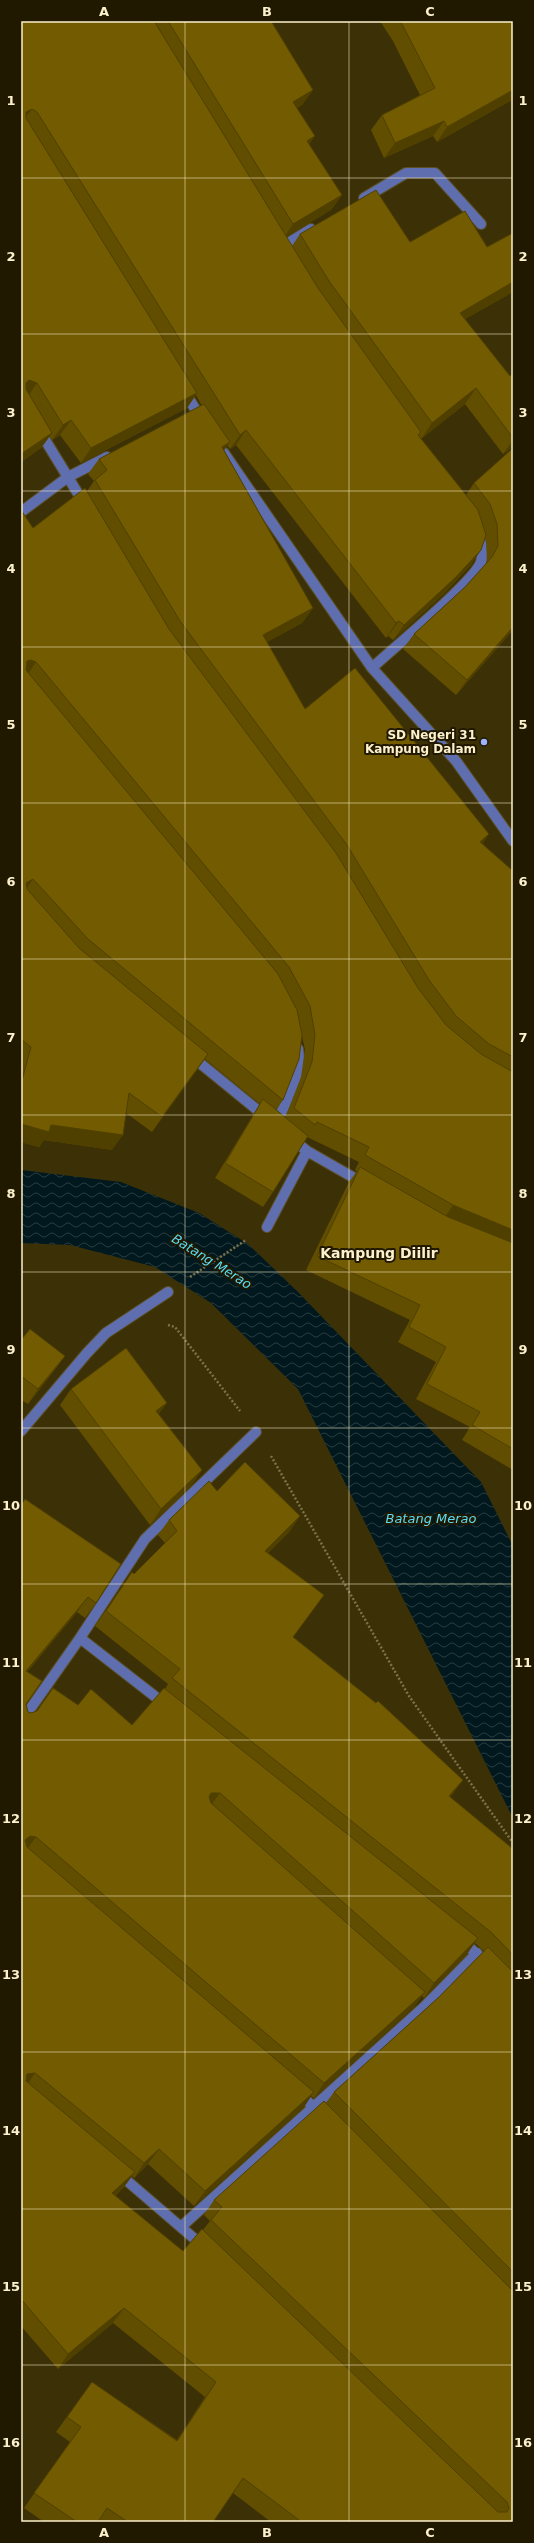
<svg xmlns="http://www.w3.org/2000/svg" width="534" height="2543" viewBox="0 0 534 2543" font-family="'DejaVu Sans',sans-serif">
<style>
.water{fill:url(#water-waves)}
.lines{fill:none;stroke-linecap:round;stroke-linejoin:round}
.minor-casing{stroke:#5b4f26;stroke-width:12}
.path{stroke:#7d7249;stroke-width:2.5;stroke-dasharray:2 2;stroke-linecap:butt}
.minor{stroke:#5f6eae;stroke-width:10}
.wall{fill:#624e00;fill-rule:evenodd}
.shaded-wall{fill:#504000}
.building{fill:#725b00;stroke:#504000}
.grid{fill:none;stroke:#fcf1cc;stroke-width:1;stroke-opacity:0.55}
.poi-dot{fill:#9fb3fd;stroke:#211800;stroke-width:1.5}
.labels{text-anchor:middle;stroke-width:4;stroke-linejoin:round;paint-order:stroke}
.poi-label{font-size:12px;font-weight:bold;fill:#fcf1cc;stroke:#211800;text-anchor:end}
.water-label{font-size:13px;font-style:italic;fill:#5adbf4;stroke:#211800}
.quarter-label{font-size:14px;font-weight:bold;fill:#fcf1cc;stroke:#211800}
.neatline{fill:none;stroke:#fcf1cc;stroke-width:1.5}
.grid-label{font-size:13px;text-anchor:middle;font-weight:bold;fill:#fcf1cc}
</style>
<defs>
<pattern id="water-waves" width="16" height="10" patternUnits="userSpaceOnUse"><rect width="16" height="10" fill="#01191e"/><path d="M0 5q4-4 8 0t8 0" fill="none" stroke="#273b3e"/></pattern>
</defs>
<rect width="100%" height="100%" fill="#3c3006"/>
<path class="water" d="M21,1170l100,12 78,31 49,31 49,47 184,191 32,64v272l-215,-429 -87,-86 -56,-36 -85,-22 -49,-2z"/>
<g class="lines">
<g class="minor-casing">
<path id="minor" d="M364,198l42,-25h29l46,51
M280,248l31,-19
M184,391l18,29
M39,430l46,75
M224,453l148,215 84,93 57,80
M21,512l47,-35 39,-20
M372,668c20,-19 102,-86 109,-106 2,-7 1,-19 -2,-24
M190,1055l76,62
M275,1125c11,-22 28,-51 23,-76
M292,1139l15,12 56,32
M267,1227l40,-76
M21,1431l66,-78 19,-20 62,-41
M80,1638l86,67
M21,1722l59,-84 65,-99 111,-107
M461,1940l27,24
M298,2093l27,24
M118,2173l86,74
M182,2226l242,-219 53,-54"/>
</g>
<path class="path" d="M190,1277l56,-37
M168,1325l7,2 65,84
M271,1456l138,240 104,147"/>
<use href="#minor" class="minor"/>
</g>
<path class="wall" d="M21,21h250l42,69 -11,15 -5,3 12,37 33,50 -11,15 -45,27 6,9 8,-12 187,13 26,-14v59l-48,27 45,57 3,-3v74l-10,7 -38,-50 -44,35 -2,-3 47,59 8,-12 39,-35v182l-57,65 -53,-46 11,-15 51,-47 21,-23 1,-3 -1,-22 -1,-2 -14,28 -26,28 -52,47 -5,-4 -2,2 -150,-193 -6,4 -3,-4 -3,5 89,158 -11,15 -35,19 38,67 178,135 30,27v599l-51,-30 8,-13 -54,-28 20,-37 -38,-20 12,-22 -104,-50 43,-88 8,-11 -2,-1 4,-8 -52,-25 -34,55 -10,15 -48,-29 38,-63 7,-11 -55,-45 -53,73 -26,-19 -14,37 -68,-10 -5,7 -18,-5v-632l12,18 54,-37 7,-10 -6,-7 11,-15 103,-53 -6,-11 -9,13 -106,55 -21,-28 -8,5 -2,-4 -9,12 -20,14zM302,1036l3,14 -4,27 -16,41 -9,-8 7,-10z
M380,21h133v81l-1,-2 -75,42 -4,-6 -49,22 -13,-28 11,-15 38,-20 -27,-54z
M21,1340l44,16 -11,15 -26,33 -7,-4z
M71,1389l88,25 43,56 -11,16 -41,39 -90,-120z
M217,1491l83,25 -11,16 -21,21 56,42 -31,42 170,143 -13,17 63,52v673h-242l-38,-29 -20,29h-169l-20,-14 46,-66 -14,-10 36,-50 85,58 28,-43 -92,-74 -55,46 -37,-43v-821l75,98 -11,15 -8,-6 -49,59 -2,33 2,8 3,1 47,-8 54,20 33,-36 3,-5 -73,-58 37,-54 2,2 31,-31 -7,-8 11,-15zM475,1943l9,8 -45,46 -105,95 -8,11 -112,97 -10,15 6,6 -7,9 -20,21 -68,-55 9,-9 8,-11 2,2 14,-14 46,42 110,-99 7,-11 3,2 100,-91 8,-11 2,2 43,-44z"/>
<path class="shaded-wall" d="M313,90l-11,15 -19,12 10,-15z
M513,90v8l-1,2 -75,42 10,-15z
M32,109l-11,15 5,-12z
M444,121l-11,15 -49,22 11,-15z
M315,136l-10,15 2,-10z
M342,195l-11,15 -48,29 10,-15z
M513,282v10l-64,36 11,-15z
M29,380l8,3 -10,15 -1,-15z
M476,388l-11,16 -44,35 11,-16z
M197,393l-10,15 -106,55 10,-15z
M71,420l-11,15 -8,5 11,-15z
M246,430l-10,15 -6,4 10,-14z
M52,433l-11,15 -20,14v-8z
M513,440v7l-10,7z
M230,442l-11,15 3,-10z
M481,550l-10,15 -26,28 -52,47 11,-15z
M313,608l-11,15 -50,27 11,-15z
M399,621l-11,15 -2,2 10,-15z
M513,627v3l-57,65 11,-15z
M31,660l5,2 -10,15 1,-16z
M489,834l-10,15 1,-7z
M33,879l-10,15 3,-11z
M208,1054l-11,15 -45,63 10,-15z
M21,1124l30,1 72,10 -11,15 -68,-10 -5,7 -18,-5z
M453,1205l60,25v19l-70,-29z
M65,1356l-11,15 -26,33 10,-15z
M167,1403l-11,15v-7z
M202,1470l-11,16 -41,39 11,-16z
M300,1516l-11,16 -34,34 10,-15z
M88,1597l-11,15 -56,67 5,-8z
M463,1780l-11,15 -14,16 11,-15z
M211,1793h9l-11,15h-9z
M30,1836l6,1 -11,15v-12z
M478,1938l-11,16 -43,44 10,-15z
M425,1992l-11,15 -100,91 10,-15z
M35,2073l-10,15 2,-14z
M314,2092l-10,15 -110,99 11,-15z
M159,2149l-11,15 -14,14 10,-15z
M135,2172l-11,15 -23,21 11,-15z
M124,2308l-11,15 -55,46 10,-15z"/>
<path class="building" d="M21,21h133l164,267 103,144 -3,3 60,75 8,25 -5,15 -26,28 -51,47 -5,-4 -3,2 -150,-193 -6,5 -203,-323 -5,-3 -6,3v6l171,275 -106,55 -20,-28 -8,5 -26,-42 -8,-3 -3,3v6l26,44 -31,21z
M168,21h103l42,69 -20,12 22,34 -8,5 35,54 -49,29z
M400,21h113v69l-66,37 -3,-6 -49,22 -13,-28 53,-27 -32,-62z
M376,190l34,52 55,-31 22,36 26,-14v49l-53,31 50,63 3,-3v65l-37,-50 -44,35 -103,-142 -29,-47z
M204,404l26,38 -8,5 91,161 -50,27 42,74 50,-41 134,166 -9,8 33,29v186l-24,-13 -33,-28 -27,-36 -82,-135 -167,-224 -85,-141 12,-10 -8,-11z
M513,448v179l-46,53 -53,-46 51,-47 27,-30 6,-11 -1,-22 -7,-20 -16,-21z
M85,488l84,141 167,224 82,135 28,37 35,29 32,18v158l-60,-25 -88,-50 4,-8 -52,-25 -2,3 -21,-17 18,-46 3,-27 -5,-29 -21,-39 -253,-305 -5,-2 -4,1 -1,9 252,304 19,36 5,25 -3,24 -16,41 -195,-161 -55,-60 -7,4 1,6 52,59 129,106 -46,63 -33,-24 -6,42 -72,-10 -2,7 -28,-8v-40l10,-37 -10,-8v-529l12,18z
M263,1099l45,37 -35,56 -48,-29z
M360,1167l88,50 65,26v206l-41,-24 8,-13 -53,-28 19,-37 -37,-20 11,-22 -103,-49z
M30,1329l35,27 -27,33 -17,-13v-36z
M126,1348l41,55 -11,8 46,59 -41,39 -90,-120z
M245,1462l55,54 -35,35 59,44 -31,42 83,66 2,-2 85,79 -14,16 64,53v106l-21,-22 -320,-255 8,-9 -74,-58 26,-39 2,2 43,-43 -8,-11 40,-39 8,10z
M25,1499l96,65 -25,39 -8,-6 -62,74 16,10 -16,23 2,8 3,1 6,-2 16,-23 25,17 13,-16 41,36 32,-37 314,250 -44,45 -214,-190h-9l-2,4 2,6 214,189 -101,91 -288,-246 -6,-1 -5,4 2,7 287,245 -109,99 -46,-42 -15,14 -109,-90 -8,1 -1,7 109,91 -23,21 71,58 19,-22 296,283h9l2,-4 -2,-6 -296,-282 11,-13 -8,-7 110,-99 189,190v231h-216l2,-2 -56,-42 -30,44h-85l-21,-14 -9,14h-21l-43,-29 47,-66 -14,-10 25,-35 85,59 39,-59 -92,-74 -56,46 -47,-55v-794z
M488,1947l25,25v300l-179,-180 105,-95z"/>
<path class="grid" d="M185,21v2501M349,21v2501M21,178h492M21,334h492M21,491h492M21,647h492M21,803h492M21,959h492M21,1115h492M21,1272h492M21,1428h492M21,1584h492M21,1740h492M21,1896h492M21,2052h492M21,2209h492M21,2365h492"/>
<circle class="poi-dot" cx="484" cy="742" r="4"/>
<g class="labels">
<g class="poi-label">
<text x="476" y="739">SD Negeri 31<tspan x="476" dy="14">Kampung Dalam</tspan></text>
</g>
<g class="water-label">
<text transform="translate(212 1261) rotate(32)" y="5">Batang Merao</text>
<text x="431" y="1523">Batang Merao</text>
</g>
<g class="quarter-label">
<text x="379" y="1258">Kampung Diilir</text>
</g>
</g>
<rect width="534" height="2543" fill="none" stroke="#211800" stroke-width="44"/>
<rect x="22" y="22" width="490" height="2499" class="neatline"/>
<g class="grid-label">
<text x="104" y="16">A</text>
<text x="267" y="16">B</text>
<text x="430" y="16">C</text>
<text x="11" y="105">1</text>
<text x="523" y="105">1</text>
<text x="11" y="261">2</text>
<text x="523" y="261">2</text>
<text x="11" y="417">3</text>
<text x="523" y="417">3</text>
<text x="11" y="573">4</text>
<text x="523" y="573">4</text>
<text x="11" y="729">5</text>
<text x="523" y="729">5</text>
<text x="11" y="886">6</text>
<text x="523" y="886">6</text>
<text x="11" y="1042">7</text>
<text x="523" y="1042">7</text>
<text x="11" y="1198">8</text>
<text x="523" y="1198">8</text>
<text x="11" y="1354">9</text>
<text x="523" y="1354">9</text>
<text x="11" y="1510">10</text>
<text x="523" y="1510">10</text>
<text x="11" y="1667">11</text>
<text x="523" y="1667">11</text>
<text x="11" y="1823">12</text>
<text x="523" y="1823">12</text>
<text x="11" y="1979">13</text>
<text x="523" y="1979">13</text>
<text x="11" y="2135">14</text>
<text x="523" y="2135">14</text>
<text x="11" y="2291">15</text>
<text x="523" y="2291">15</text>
<text x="11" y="2447">16</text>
<text x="523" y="2447">16</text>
<text x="104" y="2537">A</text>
<text x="267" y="2537">B</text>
<text x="430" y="2537">C</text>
</g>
</svg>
